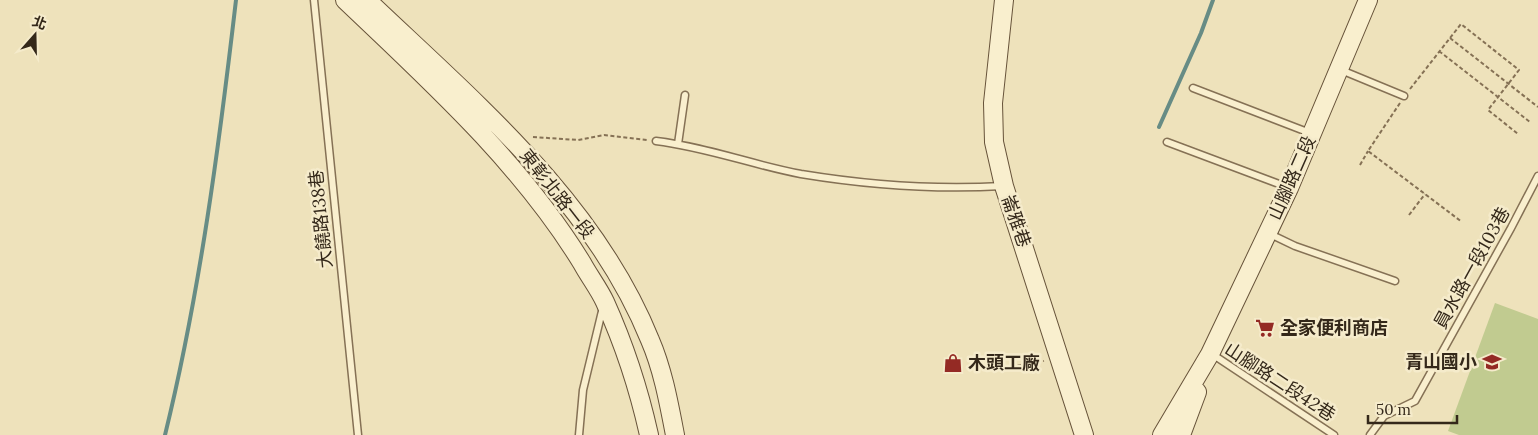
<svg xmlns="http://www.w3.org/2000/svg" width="1538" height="435" viewBox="0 0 1538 435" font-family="Lora,'Noto Sans TC',serif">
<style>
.green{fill:#c1cb90}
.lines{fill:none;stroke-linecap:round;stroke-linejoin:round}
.stream{stroke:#678c85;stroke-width:4}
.lane-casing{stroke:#857155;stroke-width:9}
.secondary-casing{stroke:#665239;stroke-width:20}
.path{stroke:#857155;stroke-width:2;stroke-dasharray:4 2.5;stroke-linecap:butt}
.lane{stroke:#f9efce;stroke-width:6}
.secondary{stroke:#f9efce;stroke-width:18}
.labels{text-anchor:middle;stroke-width:5;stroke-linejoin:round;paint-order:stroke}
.street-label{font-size:18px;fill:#34281a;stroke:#f5ebcb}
.poi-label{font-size:18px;font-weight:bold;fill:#34281a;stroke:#f5ebcb;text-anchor:start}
</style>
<rect width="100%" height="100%" fill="#eee2bb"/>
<path class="green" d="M1495,303l43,16v116h-79l-11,-4z"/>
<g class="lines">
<path class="stream" d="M1159,127l42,-94 12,-33
M165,435c35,-143 54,-289 71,-435"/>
<g class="lane-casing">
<path id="lane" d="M314,0l44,435
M1341,70l63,26
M1193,88l117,45
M656,141c50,6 97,24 145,33 67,11 135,16 202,12
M1167,142l120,45
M678,144l7,-49
M1268,233l27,13 100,35
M1212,354l122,81
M579,435l4,-45 20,-83
M1370,435l14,-19 31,-15 96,-173 27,-52"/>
</g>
<g class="secondary-casing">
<path id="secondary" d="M345,0c85,81 175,162 237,263 7,13 17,26 23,39 19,42 34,88 44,133
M367,0c106,101 227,201 283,340 13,30 19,64 25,95
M1004,0l-11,103 1,39 10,44 80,249
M1162,435l48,-81 79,-166 79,-188
M1181,435l16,-43"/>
</g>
<path class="path" d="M1450,38l88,69
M1439,51l91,71
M1410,89l51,-65 58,46 -31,40 30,24
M1400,103l-32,48 94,71
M533,137l45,3 26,-5 43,5
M1360,165l8,-14
M1409,215l16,-21
M992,370l52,-9"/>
<use href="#lane" class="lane"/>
<use href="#secondary" class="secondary"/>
</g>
<defs>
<g id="supermarket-bare" transform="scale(1.5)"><path d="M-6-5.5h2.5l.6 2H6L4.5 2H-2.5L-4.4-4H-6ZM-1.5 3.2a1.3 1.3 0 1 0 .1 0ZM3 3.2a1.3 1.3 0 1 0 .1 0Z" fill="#942a24" stroke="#f5ebcb" stroke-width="2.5" paint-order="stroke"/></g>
<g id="school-bare" transform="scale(1.5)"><path d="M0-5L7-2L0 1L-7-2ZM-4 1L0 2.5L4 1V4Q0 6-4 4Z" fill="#942a24" stroke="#f5ebcb" stroke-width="2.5" paint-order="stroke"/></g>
<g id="shop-bare" transform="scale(1.5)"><path d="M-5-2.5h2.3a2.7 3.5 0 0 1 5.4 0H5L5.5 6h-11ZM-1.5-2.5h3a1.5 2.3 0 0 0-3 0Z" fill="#942a24" stroke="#f5ebcb" stroke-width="2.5" paint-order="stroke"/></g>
</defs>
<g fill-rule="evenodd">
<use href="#supermarket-bare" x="1265" y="328"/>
<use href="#school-bare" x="1492" y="362"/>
<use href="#shop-bare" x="953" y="363"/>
</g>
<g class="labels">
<g class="street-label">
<text transform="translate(1292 178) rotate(-66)" y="6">山腳路二段</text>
<text transform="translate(557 194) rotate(52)" y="6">東彰北路一段</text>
<text transform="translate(321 219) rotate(-96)" y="6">大饒路138巷</text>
<text transform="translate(1016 221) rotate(71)" y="6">崙雅巷</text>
<text transform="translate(1472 268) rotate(-61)" y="6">員水路一段103巷</text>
<text transform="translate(1280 382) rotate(33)" y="6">山腳路二段42巷</text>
</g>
<g class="poi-label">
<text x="1280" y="334">全家便利商店</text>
<text x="1477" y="368" text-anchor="end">青山國小</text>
<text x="968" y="369">木頭工廠</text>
</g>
</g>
<g transform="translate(35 35) rotate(20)" stroke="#f5ebcb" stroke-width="4" paint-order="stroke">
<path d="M0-4L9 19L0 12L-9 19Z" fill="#34281a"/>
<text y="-8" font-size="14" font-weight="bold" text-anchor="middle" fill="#34281a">北</text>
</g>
<path d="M1368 415v8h89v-8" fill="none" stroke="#34281a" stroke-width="2.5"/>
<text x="1376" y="415" font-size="15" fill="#34281a" stroke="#f5ebcb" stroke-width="4" paint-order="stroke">50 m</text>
</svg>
